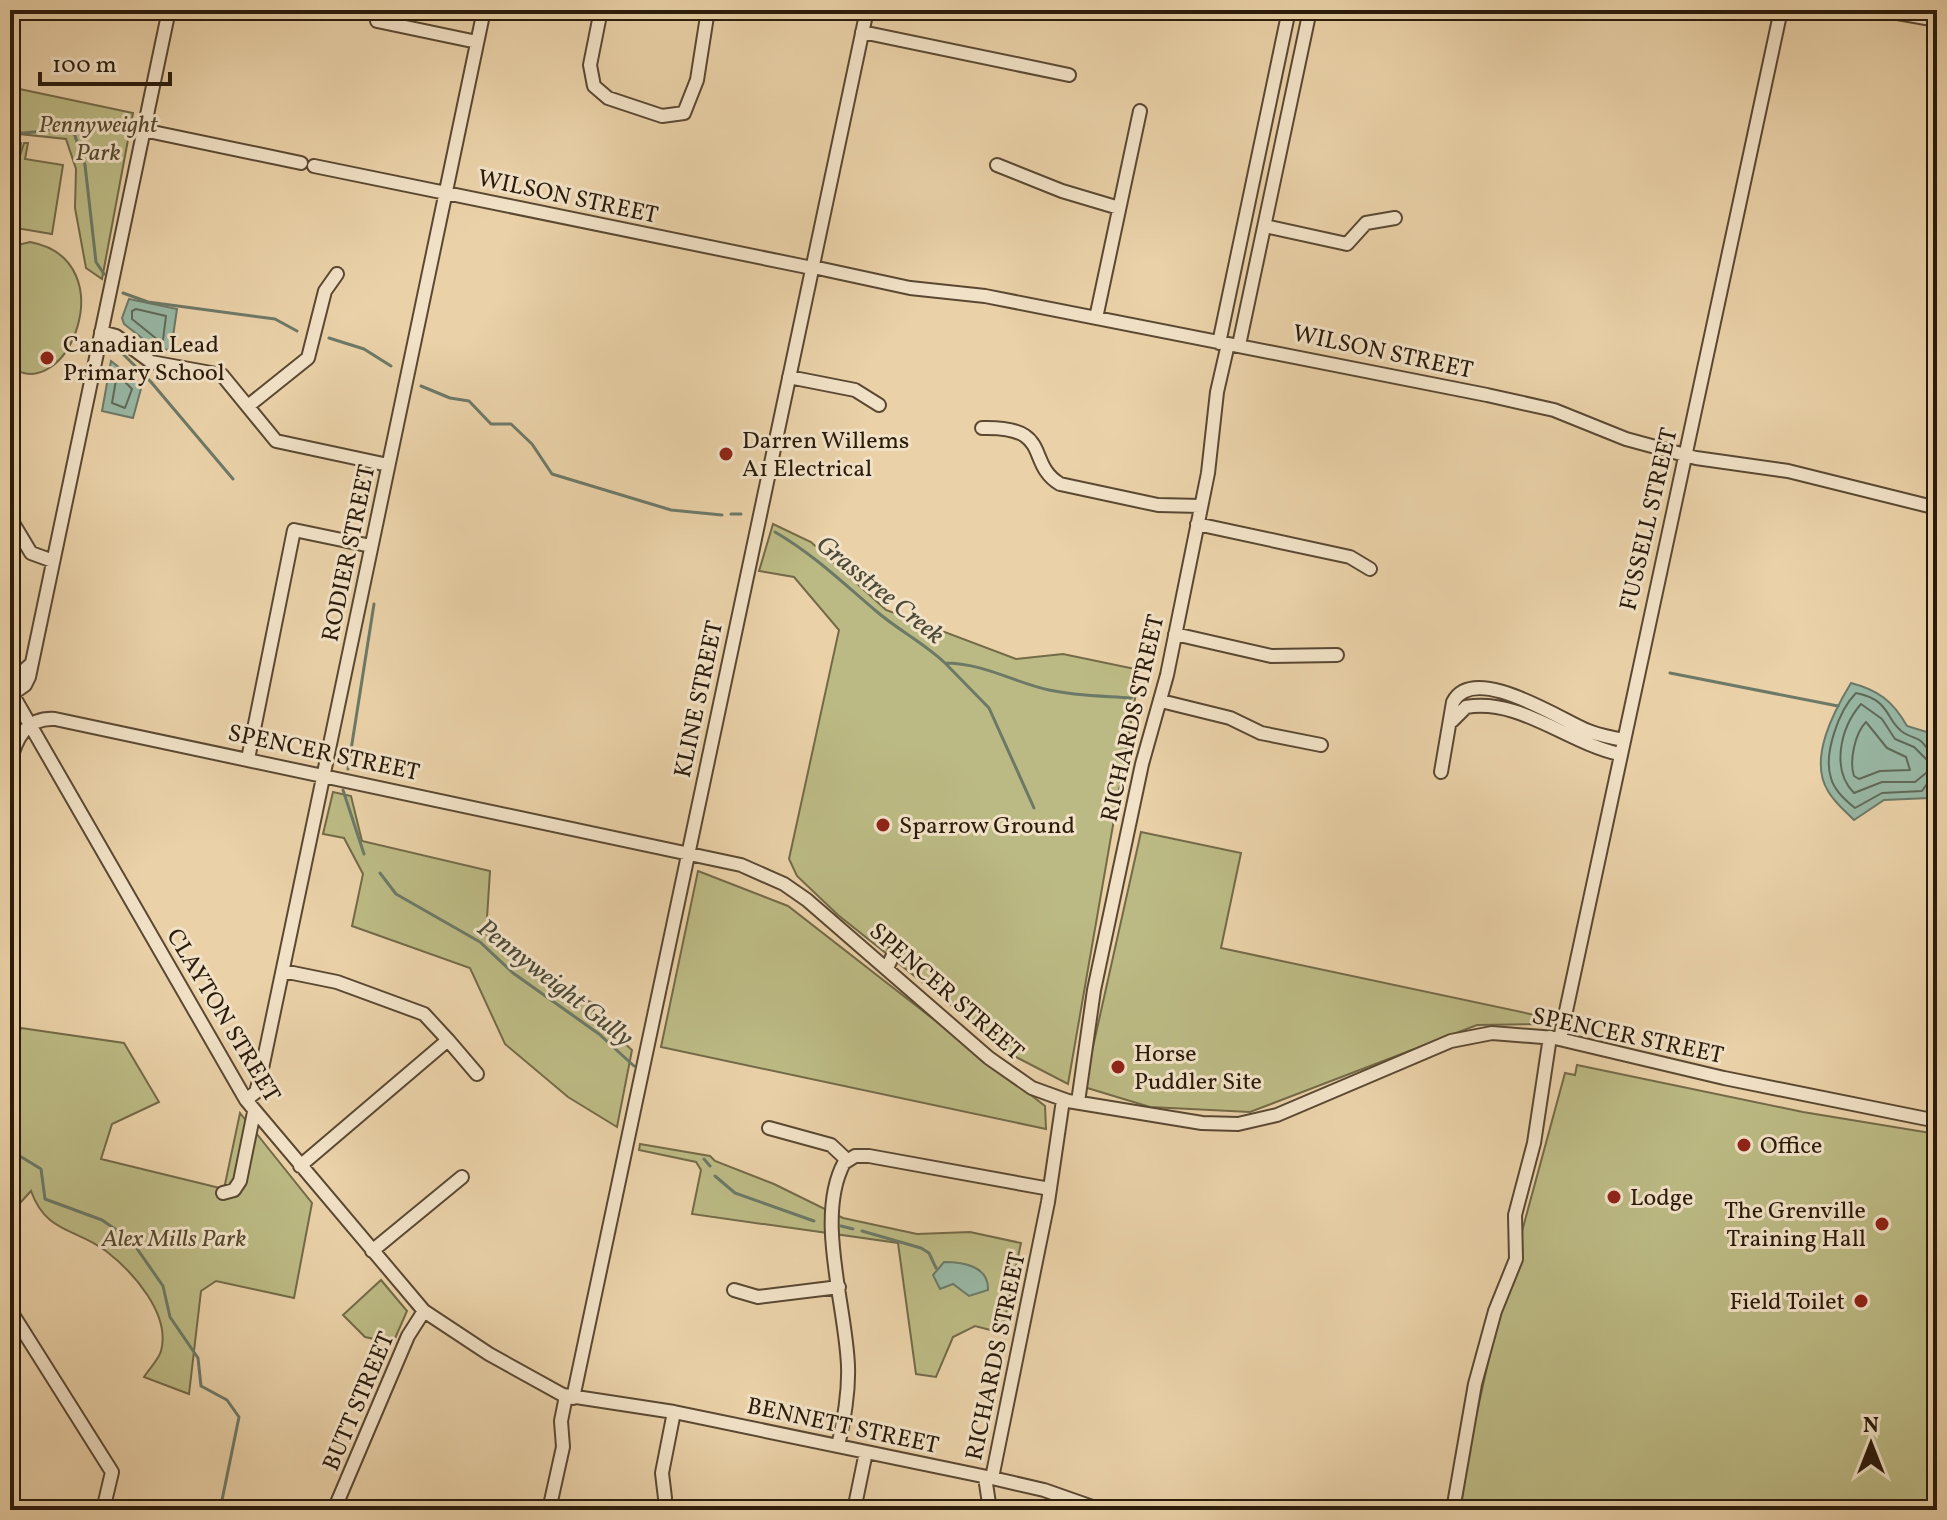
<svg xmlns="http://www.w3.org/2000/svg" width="1947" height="1520" viewBox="0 0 1947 1520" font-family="Vollkorn,serif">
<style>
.green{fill:#bcba84;stroke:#736a48;stroke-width:2}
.water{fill:#98b7a4;stroke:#6c7967;stroke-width:2}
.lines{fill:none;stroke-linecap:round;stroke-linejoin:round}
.shore{stroke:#616958;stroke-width:2}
.stream{stroke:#6c7967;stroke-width:3}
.minor-casing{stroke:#5a4832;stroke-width:16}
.minor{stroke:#f1e1c6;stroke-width:12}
.poi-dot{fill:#8f2418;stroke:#f1e1c6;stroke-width:3}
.labels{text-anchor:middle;stroke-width:6;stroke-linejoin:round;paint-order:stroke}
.park-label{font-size:24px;font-style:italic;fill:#564b2f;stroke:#f1e1c6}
.street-label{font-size:24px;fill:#2a1b0b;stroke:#f1e1c6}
.poi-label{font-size:24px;fill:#2a1b0b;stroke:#f1e1c6;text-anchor:start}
.water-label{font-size:26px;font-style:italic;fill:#4b4a39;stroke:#f1e1c6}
</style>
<rect width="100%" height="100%" fill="#ead1a8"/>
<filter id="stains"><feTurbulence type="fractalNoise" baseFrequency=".0025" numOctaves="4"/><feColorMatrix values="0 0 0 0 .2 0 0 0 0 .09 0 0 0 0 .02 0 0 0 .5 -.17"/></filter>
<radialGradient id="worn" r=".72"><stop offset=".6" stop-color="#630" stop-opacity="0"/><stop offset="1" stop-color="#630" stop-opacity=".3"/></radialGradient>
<path class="green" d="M10,87l123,26 -31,166 -16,-11 -11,-60 1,-39 -10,-30 -56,-6z
M18,142l3,1 -2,16 5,-16h4l-3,16 38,6 -11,69 -42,-7v-48z
M30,242c97,18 36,167 -20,124v-119z
M773,524l38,18 75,68 130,49 47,-5 77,16 -72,414 -52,-27 -178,-142 -41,-39 -8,-17 50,-229 -45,-53 -35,-6z
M333,792l18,4 11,45 128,30 -4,63 98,66 11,3 -2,12 39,35 -15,77 -49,-30 -63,-53 -35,-76 -118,-42 11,-52 -19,-36 -21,-4z
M1141,832l100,21 -20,95 328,70 -2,6 -70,1 -227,87 -100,-5 -66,-20z
M698,871l90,35 257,200 1,23 -385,-82z
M21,1028l103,15 35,59 -47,22 -11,35 123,30 16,-76 72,90 -18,95 -78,-17 -15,10 -12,103 -45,-17c5,-8 15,-18 17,-26 10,-37 -28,-79 -55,-100 -31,-23 -60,-18 -75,-60l-21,23v-155z
M1577,1065l226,47 134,22v376h-482l41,-183 69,-254 10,2z
M640,1144l70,12 5,5 59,23 69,34 74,16 53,-2 51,11 -19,90 -27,-7 -22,11 -17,40 -20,-3 -18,-131 -206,-29 9,-44 -5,-8 -57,-12z
M381,1280l26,31 -14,32 -28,-6 -22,-22z"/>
<path class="water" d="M129,299l48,10 -6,41 -15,-1 -32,-25 -2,-6z
M111,361l31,24 -9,33 -31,-7z
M1851,683c27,7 42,18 56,43l20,6c12,24 12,41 2,66l-45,2 -30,20c-9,-9 -20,-18 -26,-29 -20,-32 6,-80 23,-108z
M944,1262c19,0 45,4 44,28l-19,6 -16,-12 -13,5 -7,-14z"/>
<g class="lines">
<path class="shore" d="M136,309l30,7 -3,24h-5l-26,-21v-8z
M121,378l11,11 -7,19 -13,-5 4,-23z
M1861,704l21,15 13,20 19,8 17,17v5l-16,13h-33l-28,11c-23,-23 -14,-65 7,-89z
M1866,722l21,26 19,9 4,13 -30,1 -21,8 -5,-3c-5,-15 1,-43 12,-54z
M1937,753l-8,-2c-11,-16 -11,-10 -25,-18 -19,-12 -12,-33 -48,-40 -17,17 -33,61 -25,85 3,12 15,23 24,30l27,-15 40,-2 7,-10 8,-2"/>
<path class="stream" d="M10,132c21,5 46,-9 64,1l11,32 11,97 8,12
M123,293l25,9 127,17 22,12
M329,338l35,11 27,17
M117,348l34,34 82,97
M421,386l29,12 19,3 22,23h20l21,20 20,30 119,36 51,5
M731,514h10
M775,532c38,22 68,51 101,79 22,19 48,32 69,52 38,0 68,19 104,27 27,6 55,6 82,8l17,-17
M945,663l44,45 45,100
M1670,673l168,33
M348,769l26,-165
M343,790l21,64
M380,873l16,21 84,48 33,31 86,61 35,32
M10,1150l31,19 4,30 57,21 29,20 32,46 7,31 28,41 3,28 26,14 12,17 -19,93
M704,1159l6,7
M715,1176l20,17 79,28
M841,1226l12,3
M862,1231l59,17 8,5 7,15"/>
<g class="minor-casing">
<path id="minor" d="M601,10l-11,55 4,21 14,12 54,18 22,-3 13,-33 11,-70
M1881,10l56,10
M377,21l100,21
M862,32l207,43
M143,130l158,33
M997,165l65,26 57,17
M314,166l498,102
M1265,226l82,18 19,-21 29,-5
M813,267l97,21 75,8 502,99 67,15 72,29 70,19 92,13 149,37
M1096,318l44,-207
M101,332l15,4 35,26 71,13 54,66 112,24
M1219,343l70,-333
M1239,345l71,-335
M789,377l66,13 24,15
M248,406l60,-48 17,-67 12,-17
M982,428c72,-2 43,35 78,56l98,21 43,1
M10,518l21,35 22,8
M1197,524l153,33 20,12
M1175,634l96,22 66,-1
M10,683l20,-18
M10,690l236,410 178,211 65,43 74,41 111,17 318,66 52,12 57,20
M12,694l13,-9 4,-8 140,-667
M1161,701l69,17 31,15 60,12
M1452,721l14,-14c54,-9 100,35 153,47
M248,759l46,-229 77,16
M10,764c5,-24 16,-47 45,-45l686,146 43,19 23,16 182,158 43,30 36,13 134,22 36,1 39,-9 174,-74 41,-8 63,5 169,40 213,43
M1441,772l12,-70c21,-40 108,18 133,28 11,5 24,7 37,10
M887,968l8,-17
M283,971l54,11 87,32 24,26 -148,126
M1560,1039l221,-1029
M448,1040l29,34
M246,1100l10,-8 4,-14 224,-1068
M1078,1102l16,-112 48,-226 25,-89 41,-202 9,-81 11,-48
M769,1128l62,17 16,15
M223,1193l11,-3 6,-9 14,-69
M372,1251l90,-74
M734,1290l24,7 81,-10
M10,1310l102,162 -9,38
M573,1398l294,-1388
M838,1446c6,-27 11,-53 10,-80 -2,-60 -33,-149 -4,-203l11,-7h14l181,33
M985,1477l5,33
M992,1478l56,-276 15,-102
M665,1498l-3,-25 12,-61
M334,1510l74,-174 16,-25
M549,1510l14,-63 -2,-26 5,-25
M854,1510l12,-58
M1453,1510l22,-126 20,-73 21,-52 -1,-44 19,-72 16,-106"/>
</g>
<use href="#minor" class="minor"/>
</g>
<g class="poi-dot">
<circle cx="47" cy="358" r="8"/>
<circle cx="726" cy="454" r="8"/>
<circle cx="883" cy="825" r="8"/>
<circle cx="1118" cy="1067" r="8"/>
<circle cx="1744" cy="1145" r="8"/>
<circle cx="1614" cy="1197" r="8"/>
<circle cx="1882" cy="1224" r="8"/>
<circle cx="1861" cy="1301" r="8"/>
</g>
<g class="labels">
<g class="park-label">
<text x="98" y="132">Pennyweight<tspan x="98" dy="28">Park</tspan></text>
<text x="174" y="1246">Alex Mills Park</text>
</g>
<g class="street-label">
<text transform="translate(568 196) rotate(12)" y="8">WILSON STREET</text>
<text transform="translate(1383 351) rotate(12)" y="8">WILSON STREET</text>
<text transform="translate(1648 519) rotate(-77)" y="8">FUSSELL STREET</text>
<text transform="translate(348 553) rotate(-78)" y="8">RODIER STREET</text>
<text transform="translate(698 699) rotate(-78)" y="8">KLINE STREET</text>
<text transform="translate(1132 718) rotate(-77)" y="8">RICHARDS STREET</text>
<text transform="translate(324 752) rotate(12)" y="8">SPENCER STREET</text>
<text transform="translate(947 991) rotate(41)" y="8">SPENCER STREET</text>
<text transform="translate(224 1015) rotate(59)" y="8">CLAYTON STREET</text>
<text transform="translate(1628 1035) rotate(12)" y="8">SPENCER STREET</text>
<text transform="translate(995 1356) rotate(-78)" y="8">RICHARDS STREET</text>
<text transform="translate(358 1401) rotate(-67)" y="8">BUTT STREET</text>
<text transform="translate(843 1425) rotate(12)" y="8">BENNETT STREET</text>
</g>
<g class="poi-label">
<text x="63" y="352">Canadian Lead<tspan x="63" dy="28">Primary School</tspan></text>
<text x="742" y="448">Darren Willems<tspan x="742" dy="28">A1 Electrical</tspan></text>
<text x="899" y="833">Sparrow Ground</text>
<text x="1134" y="1061">Horse<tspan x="1134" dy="28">Puddler Site</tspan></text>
<text x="1760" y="1153">Office</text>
<text x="1630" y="1205">Lodge</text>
<text x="1866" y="1218" text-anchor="end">The Grenville<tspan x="1866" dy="28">Training Hall</tspan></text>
<text x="1845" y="1309" text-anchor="end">Field Toilet</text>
</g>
<g class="water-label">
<text transform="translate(881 589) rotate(39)" y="9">Grasstree Creek</text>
<text transform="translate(556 982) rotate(38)" y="9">Pennyweight Gully</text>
</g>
</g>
<rect width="1947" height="1520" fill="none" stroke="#ead1a8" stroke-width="40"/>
<rect x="12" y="12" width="1923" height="1496" fill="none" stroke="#2a1b0b" stroke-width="4"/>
<rect x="20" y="20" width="1907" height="1480" fill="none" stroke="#2a1b0b" stroke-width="2"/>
<g transform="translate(1871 1444)" stroke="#f1e1c6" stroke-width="6" paint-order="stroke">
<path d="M0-6L14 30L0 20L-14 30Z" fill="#2a1b0b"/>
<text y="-12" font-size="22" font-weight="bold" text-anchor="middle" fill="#2a1b0b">N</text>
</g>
<path d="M40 72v12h130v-12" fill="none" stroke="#2a1b0b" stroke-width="4"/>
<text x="52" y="72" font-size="24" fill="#2a1b0b" stroke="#f1e1c6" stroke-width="6" paint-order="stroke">100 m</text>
<rect width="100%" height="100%" filter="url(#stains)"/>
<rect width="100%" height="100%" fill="url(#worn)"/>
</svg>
